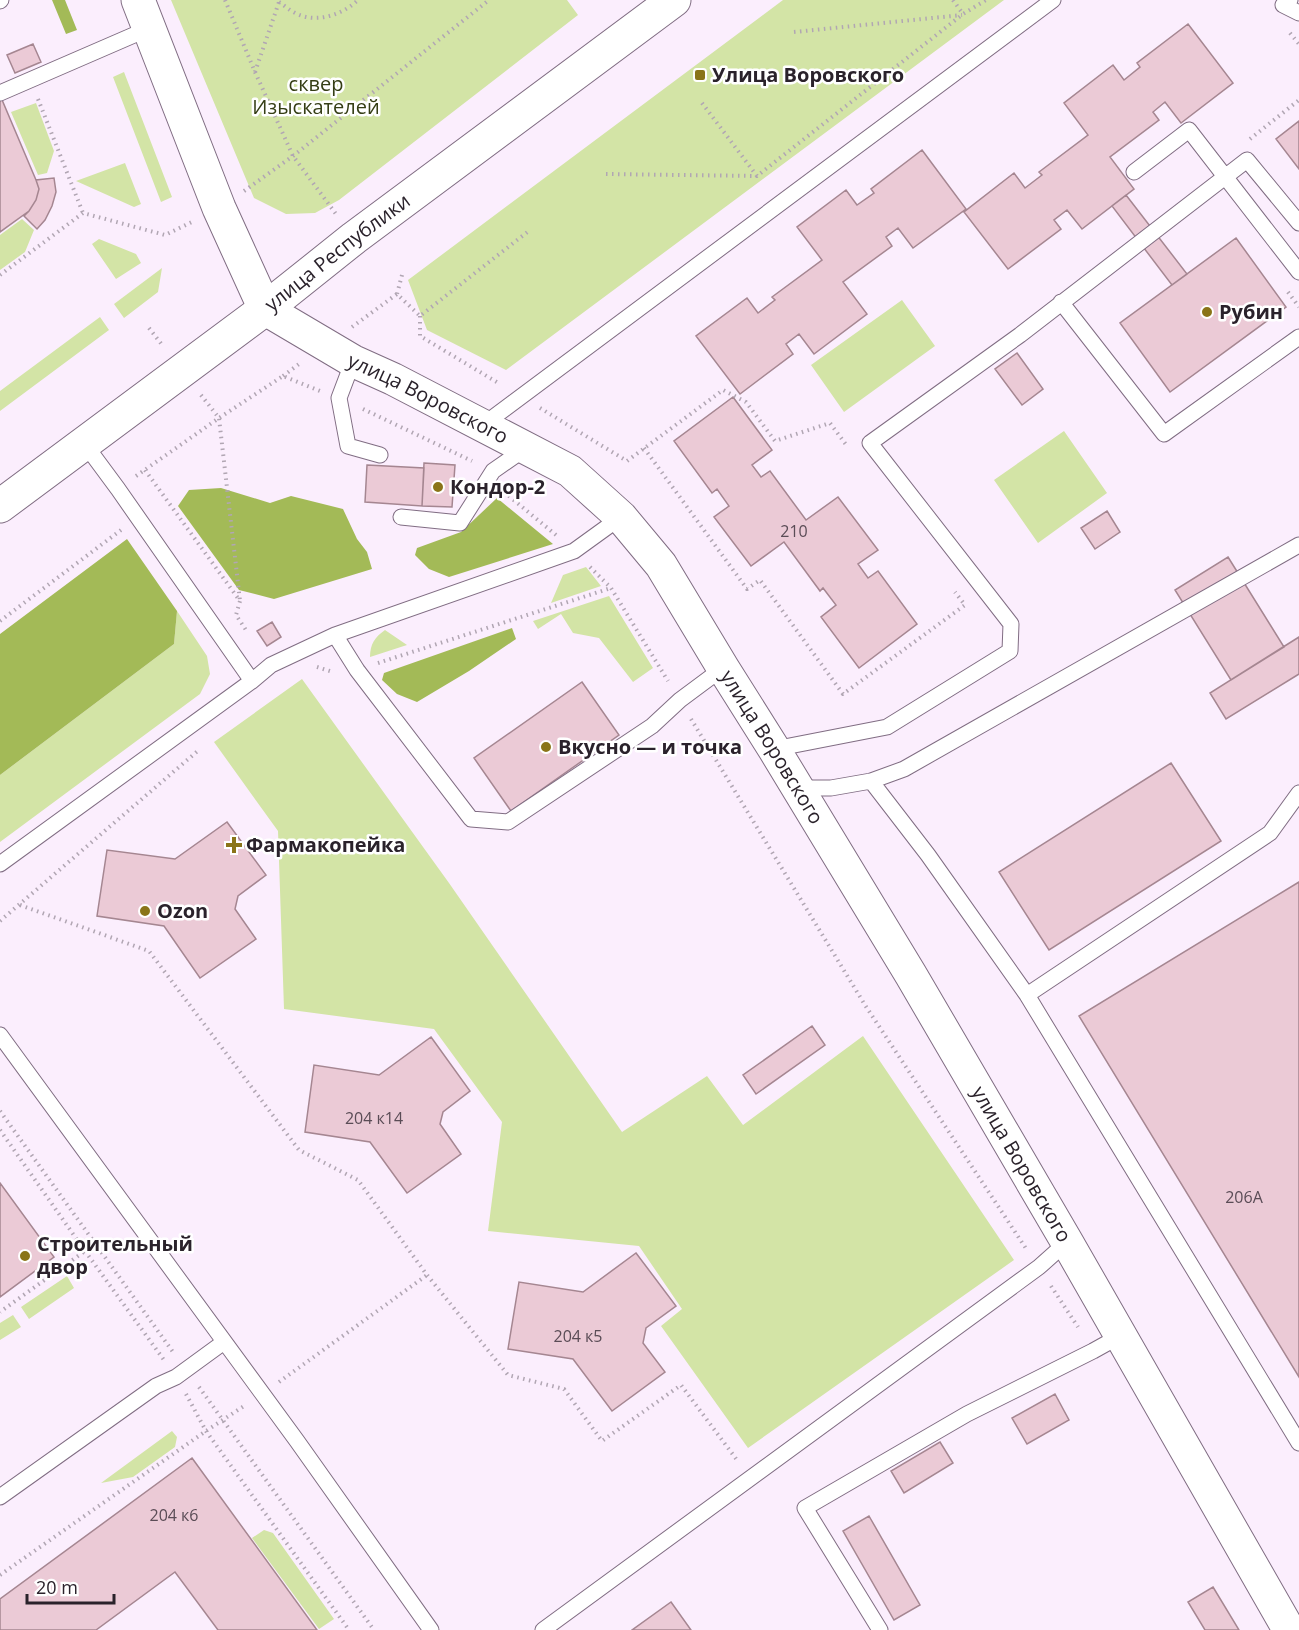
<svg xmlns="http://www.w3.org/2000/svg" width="1299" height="1630" viewBox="0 0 1299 1630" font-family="'Open Sans',sans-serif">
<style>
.green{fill:#d3e4a6}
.forest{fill:#a3ba57}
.building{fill:#ebcad6;stroke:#a58691;stroke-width:1.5}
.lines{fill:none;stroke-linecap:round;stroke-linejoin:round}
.service-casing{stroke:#806d83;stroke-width:17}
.minor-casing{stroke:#806d83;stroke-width:34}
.tertiary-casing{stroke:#806d83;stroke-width:35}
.primary-casing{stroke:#806d83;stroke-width:35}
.path{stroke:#b1a6b3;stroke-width:4;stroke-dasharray:1.5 4.5;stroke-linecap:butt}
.service{stroke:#fff;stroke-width:15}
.minor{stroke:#fff;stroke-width:32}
.tertiary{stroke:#fff;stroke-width:33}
.primary{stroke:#fff;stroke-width:33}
.poi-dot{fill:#8a7418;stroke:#fff;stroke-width:2}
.labels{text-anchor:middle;stroke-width:5;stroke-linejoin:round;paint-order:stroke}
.number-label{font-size:16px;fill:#5a4c56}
.poi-label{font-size:20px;font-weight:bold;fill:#2a222b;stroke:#fff;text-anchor:start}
.park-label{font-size:20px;fill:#353e15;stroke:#fff}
.street-label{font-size:20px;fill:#2a222b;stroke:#fff}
</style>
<rect width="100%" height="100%" fill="#fbeefd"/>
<path class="green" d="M171,0h396l11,15 -239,185 -24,13 -29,1 -32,-16z
M783,0h221l-498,370 -79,-40 -19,-50z
M124,72l48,125 -11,5 -48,-125z
M36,103l18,48 -7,22 -9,2 -27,-63z
M125,163l16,41 -7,3 -58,-26z
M22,219l12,11 -9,22 -25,18v-35z
M99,239l37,15 5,9 -25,16 -24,-35z
M162,268l-4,24 -34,26 -10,-14z
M902,300l33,46 -91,66 -33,-47z
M100,317l9,13 -109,81v-20z
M1064,431l43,62 -69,50 -44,-63z
M586,567l15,19 -50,17 12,-28z
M609,596l44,72 -20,14 -34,-44 -26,-5 -12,-19 -23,15 -5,-8z
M177,611l30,45 3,18 -10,20 -200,148v-67l174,-131z
M385,630l22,15 -37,12c0,-13 5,-20 15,-27z
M302,679l147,204 173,249 85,-56 36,49 120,-89 151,224 -266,188 -87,-122 21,-17 -43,-63 -151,-15 14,-109 -68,-93 -150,-20 -6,-178 -64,-89z
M67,1276l7,12 -45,31 -8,-12z
M13,1315l8,12 -21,13v-17z
M172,1431l5,6 -2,10 -42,30 -32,6z
M264,1530l9,3 61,86 -15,10 -67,-91z"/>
<path class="forest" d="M52,0h13l12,30 -11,4z
M221,488l49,15 21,-7 52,13 14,30 10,13 5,17 -98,30 -35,-9 -61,-84 11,-16z
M497,498l56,46 -104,33 -20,-8 -14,-14 2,-7 44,-16z
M127,539l50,72 -3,33 -174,131v-141z
M512,628l4,11 -47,32 -52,31 -20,-8 -15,-14 2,-7z"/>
<path class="building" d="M1188,24l45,59 -52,40 -16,-21 -12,10 6,8 -49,37 24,32 -52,40 -15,-19 -13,10 7,9 -53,40 -44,-57 50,-39 11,15 17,-13 -3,-3 49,-37 -24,-32 49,-38 11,15 16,-13 -3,-4z
M33,44l8,18 -26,11 -8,-18z
M0,95l36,85 3,9 -3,11 -7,11 -29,21z
M1299,121v48l-23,-30z
M922,150l44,59 -53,39 -15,-20 -12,9 6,9 -49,36 24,32 -53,40 -15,-20 -13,10 7,10 -53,40 -44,-58 51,-38 11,15 17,-13 -3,-3 50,-37 -25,-33 49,-37 11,15 17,-12 -3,-4z
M54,178l2,14 -4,14 -7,14 -8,9 -13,-13 5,-5 7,-11 3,-11 -3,-9z
M1126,195l61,79 -15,11 -60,-79z
M1236,238l50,69 -116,85 -50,-69z
M1017,353l26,36 -21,16 -27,-36z
M733,397l39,53 -20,15 9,12 9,-6 36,49 32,-23 40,53 -20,14 10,14 10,-7 39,53 -58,44 -38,-51 15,-12 -13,-17 -3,3 -36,-49 -33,24 -37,-49 15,-11 -12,-17 -5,4 -38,-52z
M424,463l31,2 -3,42 -30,-1z
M367,465l57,3 -2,38 -57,-4z
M1107,511l13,21 -25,17 -14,-21z
M1228,557l56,90 -53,33 -56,-90z
M272,622l9,15 -14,9 -10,-15z
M1299,637v37l-73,45 -16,-26z
M582,682l37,53 -108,76 -37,-53z
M1171,763l50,78 -172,109 -50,-78z
M227,822l39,53 -28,21 -3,13 21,30 -56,39 -36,-52 -67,-10 10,-66 68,9z
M1299,882v495l-220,-361z
M812,1026l13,19 -69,49 -13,-19z
M431,1037l39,54 -27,21 -3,12 21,30 -54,39 -37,-51 -65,-10 9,-67 65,10z
M0,1183l54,74 -54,40z
M636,1253l40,53 -30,22 -3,15 22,29 -53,39 -39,-52 -65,-10 11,-67 64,10z
M1055,1394l14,26 -42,24 -15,-26z
M940,1442l13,21 -49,30 -13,-22z
M192,1458l125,172h-99l-43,-58 -79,58h-96v-31z
M869,1516l51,89 -26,15 -51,-89z
M1213,1587l26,43h-34l-17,-28z
M671,1602l20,28h-59z"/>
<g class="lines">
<g class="service-casing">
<path id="service" d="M1290,0l-7,5 16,8
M0,1l1,-1
M0,93l150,-65
M1134,172l55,-42 110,142
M1061,302l103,132 135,-97
M353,361l-14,37 9,48 32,9
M483,425l570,-425
M84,443l34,46 134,192
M401,517l59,6 33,-52 33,-23
M335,635l22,35 114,149 37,3 144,-96 28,-26 43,-32
M774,749l113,-22 123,-76 1,-27 -141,-181 150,-108 227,-175 52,63
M871,781l33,-12 395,-224
M796,788h35l40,-7 57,74 99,140 272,448
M0,864l252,-183 19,-16 64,-30 239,-84 47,-34
M1027,995l243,-162 29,-40
M0,1035l297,406 134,189
M0,1497l156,-111 20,-9 48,-35
M543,1630l496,-363 28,-25
M880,1630l-75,-122 162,-94 126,-63 27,-15"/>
</g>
<g class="minor-casing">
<g id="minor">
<path id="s1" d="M265,309l88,52 40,18 177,92 51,46 40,48 62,103 51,81 137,226 156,267 222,388"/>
</g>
</g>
<g class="tertiary-casing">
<path id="tertiary" d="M138,0l81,208 46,101"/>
</g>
<g class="primary-casing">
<g id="primary">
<path id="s2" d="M0,506l265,-197 89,-71 320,-238"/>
</g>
</g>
<path class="path" d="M225,0l30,72 38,84 43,58
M953,0l10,14 23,-14
M279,2c5,3 10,8 16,11 21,11 47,2 63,-13
M794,32l168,-17
M1290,33l9,11
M255,72l24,-70 -1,-1
M38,99l45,114
M702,103l55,73 206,-162
M1250,139l49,-39
M606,174l150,2
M244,191l49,-35 196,-156
M0,275l83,-62 82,22 27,-13
M402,275l-5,19 23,22 110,-86
M1288,292l11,15
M420,316v20l80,48
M352,327l45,-33
M149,328l14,18
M283,376l16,-12
M201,395l18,23 21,183
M540,408l87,53 96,-71 23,12 29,39 55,-18 17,23
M363,409l109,52
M644,448l103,141 13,-9 83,114 122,-89 -10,-13
M145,470l95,131 -4,14 10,15
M136,476l83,-58 64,-42 37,15
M504,492l52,43
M590,567l21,21 57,93
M0,621l121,-91
M378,663l233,-75
M317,667l16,5
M691,719l174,286 162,245
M20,905l129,46 150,199 59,30 69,95 81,100 56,14 38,52 79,-56 56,75
M0,921l200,-172
M0,1111l173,241
M0,1130l85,121 -85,61
M85,1251l79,109
M1051,1286l27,41
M279,1382l148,-107
M199,1387l175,243
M186,1394l20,37 143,199
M0,1575l206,-144 38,-25"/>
<use href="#service" class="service"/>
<use href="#minor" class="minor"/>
<use href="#tertiary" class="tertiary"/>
<use href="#primary" class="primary"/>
</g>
<g class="poi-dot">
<rect x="694" y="69" width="12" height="12" rx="3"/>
<circle cx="1207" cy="312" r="6"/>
<circle cx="438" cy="487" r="6"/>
<circle cx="546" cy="747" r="6"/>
<path d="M231 836h6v6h6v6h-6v6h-6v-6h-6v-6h6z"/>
<circle cx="145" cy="911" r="6"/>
<circle cx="25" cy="1256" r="6"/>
</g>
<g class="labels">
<g class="number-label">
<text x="794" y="537">210</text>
<text x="374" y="1124">204 к14</text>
<text x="1244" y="1203">206А</text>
<text x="578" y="1342">204 к5</text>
<text x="174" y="1521">204 к6</text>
</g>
<g class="poi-label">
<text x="712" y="82">Улица Воровского</text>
<text x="1219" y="319">Рубин</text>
<text x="450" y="494">Кондор-2</text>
<text x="558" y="754">Вкусно — и точка</text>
<text x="246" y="852">Фармакопейка</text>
<text x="157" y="918">Ozon</text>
<text x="37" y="1251">Строительный<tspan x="37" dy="23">двор</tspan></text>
</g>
<g class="park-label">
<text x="316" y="91">сквер<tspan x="316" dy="23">Изыскателей</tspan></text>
</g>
<g class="street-label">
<text dy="7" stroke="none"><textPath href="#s2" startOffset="422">улица Республики</textPath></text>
<text dy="7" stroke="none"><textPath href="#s1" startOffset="186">улица Воровского</textPath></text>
<text dy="7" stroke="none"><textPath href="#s1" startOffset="690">улица Воровского</textPath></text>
<text dy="7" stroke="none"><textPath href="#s1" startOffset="1176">улица Воровского</textPath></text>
</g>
</g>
<path d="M27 1594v9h87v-9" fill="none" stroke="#2a222b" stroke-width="3"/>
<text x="36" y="1594" font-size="18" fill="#2a222b" stroke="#ffffff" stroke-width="4.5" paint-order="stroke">20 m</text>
</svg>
